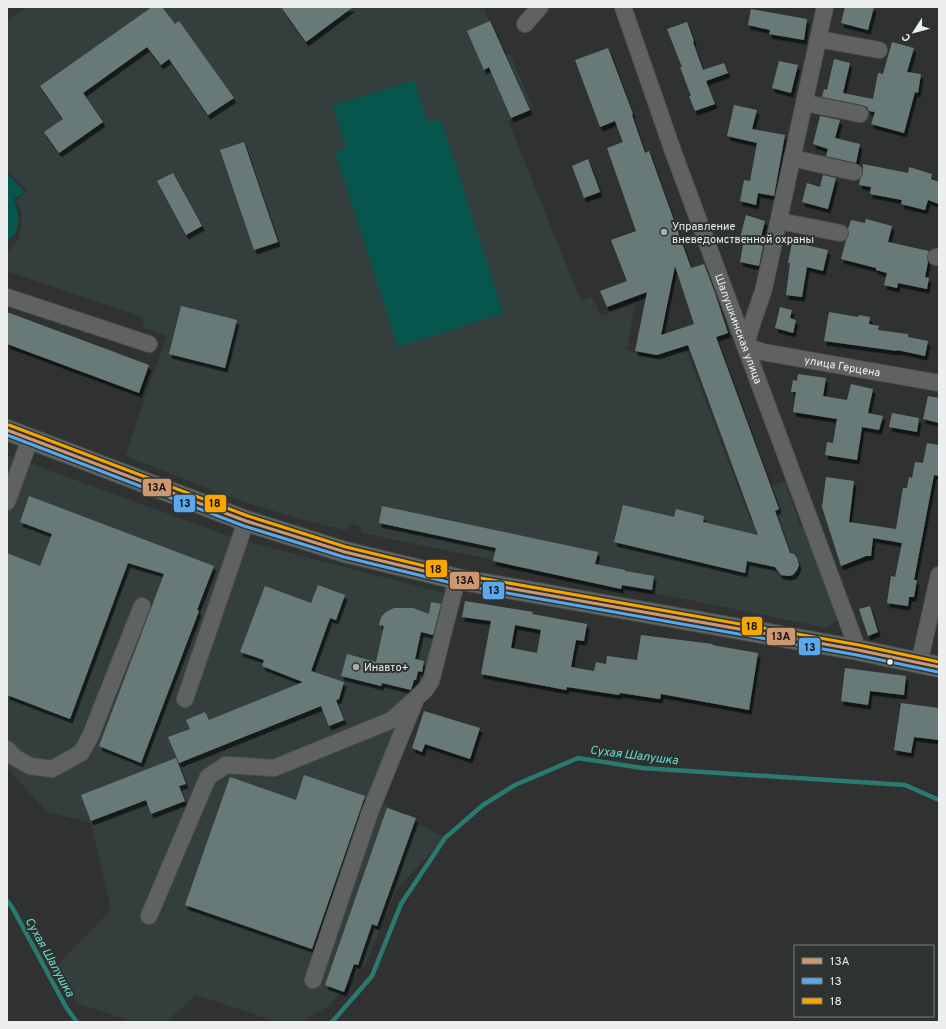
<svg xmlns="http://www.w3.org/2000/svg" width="946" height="1029" viewBox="0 0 946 1029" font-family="Overpass,sans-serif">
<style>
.built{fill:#343f3d}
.green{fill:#06564e}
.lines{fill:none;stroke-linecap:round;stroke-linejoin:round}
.stream{stroke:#2a7a6f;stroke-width:4.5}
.building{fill:#687a77;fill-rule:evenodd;filter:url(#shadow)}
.minor-casing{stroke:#4e5150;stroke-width:18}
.major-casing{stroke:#4e5150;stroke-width:22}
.minor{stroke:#606261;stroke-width:16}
.major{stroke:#5c6765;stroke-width:20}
.bus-1-casing{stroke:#2e3332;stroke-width:6}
.bus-2-casing{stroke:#2e3332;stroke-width:6}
.bus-3-casing{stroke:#2e3332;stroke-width:6}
.bus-1{stroke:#cd976f;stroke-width:3}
.bus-2{stroke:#5aa8eb;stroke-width:3}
.bus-3{stroke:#f7a600;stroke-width:3}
.poi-dot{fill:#aaadac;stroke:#2e3332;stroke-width:1.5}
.bus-dot{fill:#ecefee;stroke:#2e3332;stroke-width:1.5}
.labels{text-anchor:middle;stroke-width:4;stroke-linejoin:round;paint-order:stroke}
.poi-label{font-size:11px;fill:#ecefee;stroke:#2e3332;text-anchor:start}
.street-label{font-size:11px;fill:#ecefee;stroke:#2e3332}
.water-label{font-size:12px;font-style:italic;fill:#65e1cf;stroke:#2e3332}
.line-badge{stroke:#2e3332;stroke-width:1.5}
.pale-badge-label{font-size:11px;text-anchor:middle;font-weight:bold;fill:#111}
</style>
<defs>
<filter id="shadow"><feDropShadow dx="2.5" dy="4.5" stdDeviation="0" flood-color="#0009"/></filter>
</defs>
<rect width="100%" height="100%" fill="#2f3231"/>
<path class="built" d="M26,7h457l21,49 6,-2 23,55 -25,12 73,180 11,-4 9,19 34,-12 -8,46 24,8 35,-9 65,173 30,-12 -9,-24 13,-5 15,45 6,-1 31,95 -10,8 -465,-95 -1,-6 -8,-3 -8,6 -45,-11 -65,-20 -109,-43 20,-63 21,-57 -23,-8 -2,-11 -135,-46v-17l2,-4 10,-11 3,-26 -6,-13 11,-9 -20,-21v-150z
M7,455l227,83 213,56 -7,43 -61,164 66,37 -48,51 -30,72 -38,45 -28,16h-23l-82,-27 -30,27h-30l-58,-18 -22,-38 55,-56 -20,-87 -44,-11 -40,-44z"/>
<path class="green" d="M414,80l14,43 13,-4 62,194 -105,34 -63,-195 11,-4 -13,-42z
M7,173l18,19 -11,7c5,15 9,32 -7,42z"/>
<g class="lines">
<path class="stream" d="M7,901l5,6 54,100 11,15
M332,1022l40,-46 29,-72 44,-66 38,-33 32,-20 63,-27 64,10 263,17 34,15"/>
</g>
<path class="building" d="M152,7h10l13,17 4,-3 55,77 -26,17 -39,-56 -8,6 -14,-18 -64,46 20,29 -44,31 -15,-21 19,-13 -23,-33z
M281,7h72l-47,35z
M845,7h29l-6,23 -27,-7z
M751,9l56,10 -3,21 -35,-6 1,-4 -22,-5z
M490,21l40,89 -19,8 -22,-51 -5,3 -17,-39z
M687,22l7,19 -1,1 10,28 21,-7 4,10 -22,8 9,23 -20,7 -6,-15h2l-11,-29h2l-15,-38z
M892,42l22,6 -7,24 14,2 -3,19 -3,-1 -11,41 -33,-9 4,-12 -6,-1 -2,-4 -5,-2 -40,-8 2,-8 3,1 7,-31 16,4 -7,30 30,6 5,-26 5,1z
M608,48l25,66 -1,1 13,38 4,-2 42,117 13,-4 11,29 13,40 -12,4 63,172 -4,2 15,42 4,1 3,4 2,7 -2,5 -4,5 -5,1 -7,-1 -6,-8 -28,-6 -2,12 -131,-31 9,-37 51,12 2,-8 28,7 -1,6 55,13 -70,-190 -31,10 -22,-4 12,-59 -40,15 -7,-16 27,-10 -16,-41 25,-9 -29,-83 16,-6 -8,-21 -15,6 -25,-67zM675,266l19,58 -33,11z
M779,61l19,4 -7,28 -19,-5z
M734,105l23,5 -5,19 33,6 -11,61 -16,-3 -2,12 -16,-4 4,-21 6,1 7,-38 -30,-7z
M820,116l20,4 -5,18 25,6 -4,19 -30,-7 2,-7 -15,-5z
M244,142l34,100 -24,8 -34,-100z
M588,159l12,33 -16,6 -12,-32z
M863,164l45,9 1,-6 23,7 -1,5 8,3v22l-11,-4 -3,10 -24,-6 1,-4 -32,-6 1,-7 -12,-2 1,-6 3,-5z
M173,173l29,53 -16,9 -29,-54z
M823,175l13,3 -8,31 -26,-7 5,-19 13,4z
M746,215l19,6 -6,24 4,1 -4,20 -19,-4 4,-23 -4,-1z
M866,219l26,7 -4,16 41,9 -2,6 1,5 -3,15 4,1 -2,11 -29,-6 -1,5 -13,-3 3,-12 -11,-3v-2l-35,-9 5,-19 3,-5 -1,-6 3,-9 14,3z
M792,242l36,8 -5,21 -16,-4 -5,30 -16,-2 4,-32h-2z
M181,306l56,14 -12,48 -56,-14z
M780,307l12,3 -2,8 6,2 -3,13 -18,-5z
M7,312l142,53 -10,28 -132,-49z
M829,312l29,5 1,-2 11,2 -1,7 10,2 -1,4 30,4v3l20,4 -3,15 -28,-6v1l-73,-10z
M798,374l28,4 -3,18 24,4 4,-16 22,5 -5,24 15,3 -4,14 -17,-3 -5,33 -32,-5 2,-13 6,1 4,-24 -44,-7 3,-20h-5l2,-12 4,1z
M928,396l11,2v25l-16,-4z
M892,413l27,5 -2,14 -28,-5z
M927,443l12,2v31l-5,-1 -20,105h3l-3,17h-5l-1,9 -21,-3 4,-27 4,1 7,-34 -29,-5 -2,18h-5l-25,10 -19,-59 4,-30 28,4 -5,41 47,7 7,-41h4l2,-11 3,1 3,-16 8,1z
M29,496l185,70 -17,44 2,1 -58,152 -42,-17 65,-172 -36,-11 -58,156 -63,-24v-142l33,13 12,-32 -32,-12z
M382,506l216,46 -3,12 30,6v1l29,5 -2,14 -30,-5 -1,4 -128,-28 3,-13 -117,-25z
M318,585l27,10 -9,25 -6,-2 -19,53 33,11 -5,17 -3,1 8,20 -15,6 -8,-20 -142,57 -11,-26 22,-8 -4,-9 19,-8 4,8 94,-38 -41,-16 2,-6 -24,-8 25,-66 46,17z
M465,601l68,11 -1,2 55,10 -3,17 -8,-1 -5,27 23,4 2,-9 10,2 1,-8 30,4 4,-25 72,9 -1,1 46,8 -9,57 -88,-16 -1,5 -40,-6 -1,2 -52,-8 -1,3 -85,-16 10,-53 -29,-4zM515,625l26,5 -4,23 -26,-5z
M431,602l10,2 -8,31 -12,-3 -6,27 9,2 -2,11 -4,-1 -2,9h-2l-3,10 -29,-7 -1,3 -40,-10 6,-22 29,8 8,-36 -5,-1 2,-8 5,-5 8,-4h19l16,6z
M870,606l8,26 -10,4 -9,-27z
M845,668l61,8 -2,19 -34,-4 -2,14 -27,-4z
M901,703l38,5v32l-25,-3 -3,16 -17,-3z
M424,711l56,17 -10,31 -45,-15 -3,8 -10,-4z
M176,758l10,26 -7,2 6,15 -34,13 -5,-14 -55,21 -10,-26z
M304,775l61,21 -53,153 -127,-44 45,-128 66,23z
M387,808l29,10 -39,108 -5,-2 -14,41 -4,-1 -10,28 -19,-7z"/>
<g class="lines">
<g class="minor-casing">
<g id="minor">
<path id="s1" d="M623,7l51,147 184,496"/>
<path id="s2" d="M825,7l-61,281c-6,20 -14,38 -18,58l17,6 176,31"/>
<path d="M525,24l15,-17"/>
<path d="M818,39l61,11"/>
<path d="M805,103l55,11"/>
<path d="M792,158l62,14"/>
<path d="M779,221l61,12"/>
<path d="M936,257h3"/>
<path d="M7,297l142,47"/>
<path d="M7,502l23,-63"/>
<path d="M919,664l20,-89"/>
<path d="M185,699l61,-178"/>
<path d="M7,749l7,8 16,9 22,3 29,-16 9,-16 52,-131"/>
<path d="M149,916l59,-139 18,-12 48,3 118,-48 33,-30 6,-9 26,-102"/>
<path d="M313,980l57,-168 45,-111"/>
</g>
</g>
<g class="major-casing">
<path id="major" d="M7,430l239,91 99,31 112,27 401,71 81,17"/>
</g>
<use href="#minor" class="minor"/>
<use href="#major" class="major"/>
<g class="bus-1-casing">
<path id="bus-1" d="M7,430l239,91 99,31 112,27 401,71 81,17"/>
</g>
<g class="bus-2-casing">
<path id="bus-2" d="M7,435l237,91 100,31 112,27 401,71 81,17"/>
</g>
<g class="bus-3-casing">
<path id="bus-3" d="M9,425l239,91 98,31 112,27 401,71 80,17"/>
</g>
<use href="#bus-1" class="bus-1"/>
<use href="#bus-2" class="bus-2"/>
<use href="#bus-3" class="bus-3"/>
</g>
<g class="poi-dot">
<circle cx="664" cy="232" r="4"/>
<circle cx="356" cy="667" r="4"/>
</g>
<circle class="bus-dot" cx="890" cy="662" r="3.5"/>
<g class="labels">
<g class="poi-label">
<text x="672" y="230">Управление<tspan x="672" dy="13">вневедомственной охраны</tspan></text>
<text x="364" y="671">Инавто+</text>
</g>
<g class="street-label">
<text dy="4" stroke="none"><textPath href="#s1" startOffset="342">Шалушкинская улица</textPath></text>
<text dy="4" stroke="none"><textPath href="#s2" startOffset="447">улица Герцена</textPath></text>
</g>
<g class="water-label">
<text transform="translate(634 755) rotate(7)" y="4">Сухая Шалушка</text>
<text transform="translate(50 957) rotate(61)" y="4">Сухая Шалушка</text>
</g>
</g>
<g class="line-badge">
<rect x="142" y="478" width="30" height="19" rx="4" fill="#cd976f"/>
<rect x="173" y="494" width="23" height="19" rx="4" fill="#5aa8eb"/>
<rect x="204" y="494" width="23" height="19" rx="4" fill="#f7a600"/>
<rect x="425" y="559" width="23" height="19" rx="4" fill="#f7a600"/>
<rect x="449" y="571" width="31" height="19" rx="4" fill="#cd976f"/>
<rect x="482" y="581" width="23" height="19" rx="4" fill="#5aa8eb"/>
<rect x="741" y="616" width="22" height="20" rx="4" fill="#f7a600"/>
<rect x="766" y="627" width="30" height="19" rx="4" fill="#cd976f"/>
<rect x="798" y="637" width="23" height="19" rx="4" fill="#5aa8eb"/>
</g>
<g class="pale-badge-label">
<text x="157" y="491">13А</text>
<text x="185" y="507">13</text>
<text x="215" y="507">18</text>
<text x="436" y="573">18</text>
<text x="465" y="584">13А</text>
<text x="494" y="594">13</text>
<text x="752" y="630">18</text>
<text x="781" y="640">13А</text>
<text x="810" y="651">13</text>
</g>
<rect width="946" height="1029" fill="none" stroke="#ecefee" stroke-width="16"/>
<rect x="794" y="945" width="140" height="72" fill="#2e3332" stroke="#7a7e7d"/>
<rect x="802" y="958" width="20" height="6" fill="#cd976f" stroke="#7a7e7d"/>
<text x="830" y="965" font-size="12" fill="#ecefee">13А</text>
<rect x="802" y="978" width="20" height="6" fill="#5aa8eb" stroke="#7a7e7d"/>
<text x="830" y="985" font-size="12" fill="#ecefee">13</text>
<rect x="802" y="998" width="20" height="6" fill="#f7a600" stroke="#7a7e7d"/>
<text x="830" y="1005" font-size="12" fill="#ecefee">18</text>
<g transform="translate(914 32) rotate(234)" stroke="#2e3332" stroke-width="3" paint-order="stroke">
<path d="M0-3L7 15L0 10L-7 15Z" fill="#ecefee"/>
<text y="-6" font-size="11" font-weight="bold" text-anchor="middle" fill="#ecefee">С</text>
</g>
</svg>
